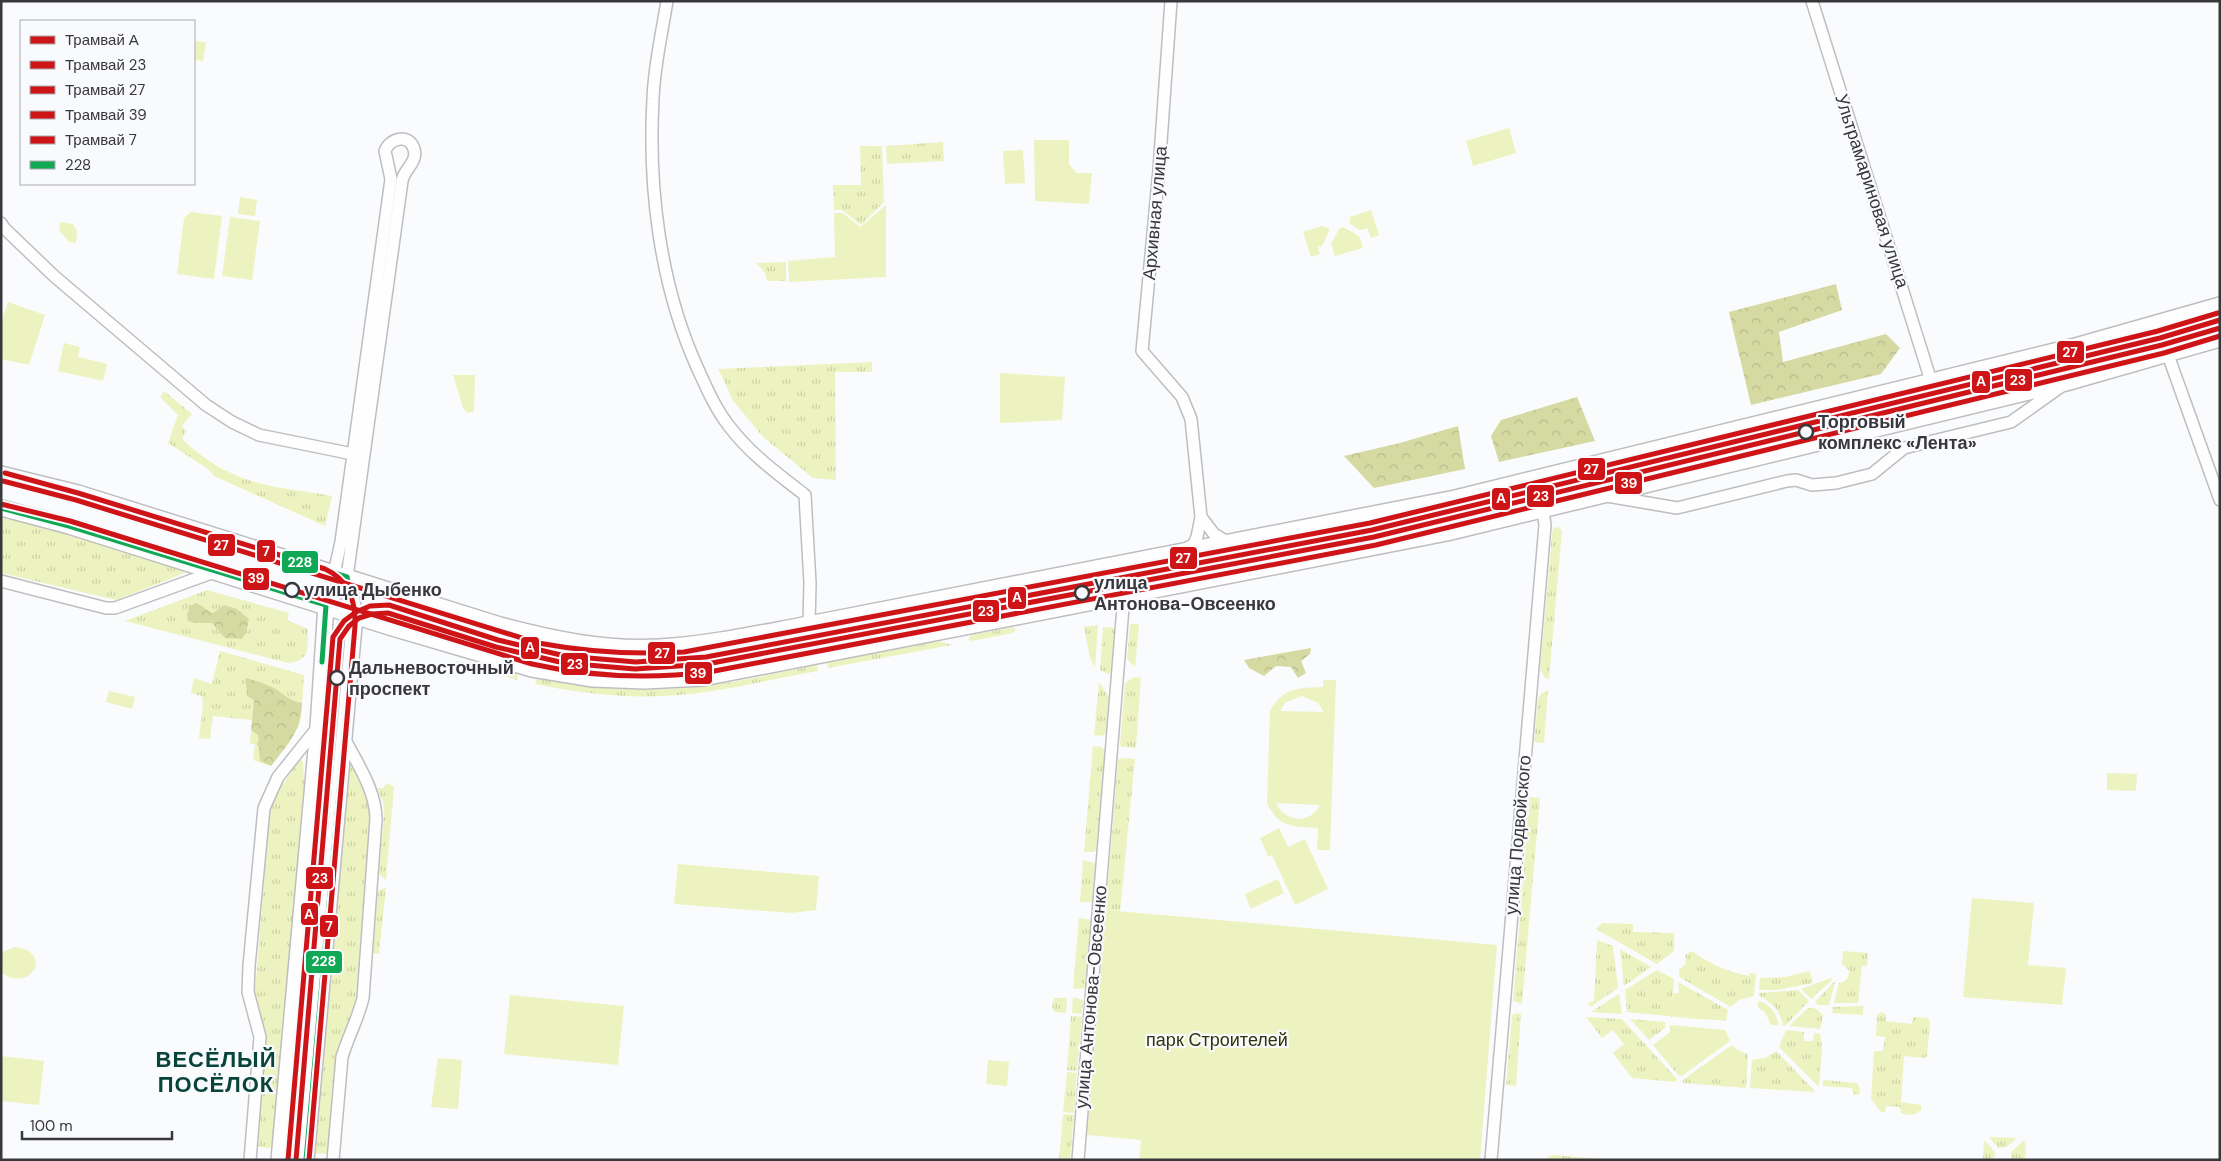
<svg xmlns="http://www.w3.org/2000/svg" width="2221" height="1161" viewBox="0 0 2221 1161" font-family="'DM Sans',sans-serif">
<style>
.grass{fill:url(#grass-tufts)}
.forest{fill:url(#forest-crowns)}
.park{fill:#edf3c0;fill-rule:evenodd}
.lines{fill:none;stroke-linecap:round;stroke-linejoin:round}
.minor-casing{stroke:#bebec1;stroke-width:14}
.major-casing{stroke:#bebec1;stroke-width:18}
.minor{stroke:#fefeff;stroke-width:11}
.major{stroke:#fefeff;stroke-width:15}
.bus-1-casing{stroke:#f9fafd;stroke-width:9}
.bus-1{stroke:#10a855;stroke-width:5}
.tram-1-casing{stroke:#f9fafd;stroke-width:9}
.tram-2-casing{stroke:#f9fafd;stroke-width:9}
.tram-3-casing{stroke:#f9fafd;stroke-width:9}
.tram-4-casing{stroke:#f9fafd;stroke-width:9}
.tram-5-casing{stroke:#f9fafd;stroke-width:9}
.tram-1{stroke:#ce1417;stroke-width:5}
.tram-2{stroke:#ce1417;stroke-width:5}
.tram-3{stroke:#ce1417;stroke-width:5}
.tram-4{stroke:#ce1417;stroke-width:5}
.tram-5{stroke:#ce1417;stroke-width:5}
.stop-dot{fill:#f9fafd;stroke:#38383c;stroke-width:2.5}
.labels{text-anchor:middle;stroke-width:4.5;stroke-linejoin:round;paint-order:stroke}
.street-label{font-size:18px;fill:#38383c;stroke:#f9fafd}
.stop-label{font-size:18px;font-weight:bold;fill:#38383c;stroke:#f9fafd;text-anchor:start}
.park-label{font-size:18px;fill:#313408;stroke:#f9fafd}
.district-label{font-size:22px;font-weight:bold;letter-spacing:1px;fill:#09443a;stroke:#f9fafd}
.line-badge{stroke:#f9fafd;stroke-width:2}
.badge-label{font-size:14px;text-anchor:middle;font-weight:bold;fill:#fff}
</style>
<defs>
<pattern id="grass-tufts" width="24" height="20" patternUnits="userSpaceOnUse" patternTransform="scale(1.25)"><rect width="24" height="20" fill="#edf3c0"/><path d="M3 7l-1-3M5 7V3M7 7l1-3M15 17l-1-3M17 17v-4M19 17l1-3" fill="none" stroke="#ccd1a6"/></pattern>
<pattern id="forest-crowns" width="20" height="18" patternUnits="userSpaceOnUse" patternTransform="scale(1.25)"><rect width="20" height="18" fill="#d5d9a2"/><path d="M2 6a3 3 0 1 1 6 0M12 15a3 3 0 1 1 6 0" fill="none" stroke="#b8bb8c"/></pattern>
</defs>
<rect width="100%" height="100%" fill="#fafbfc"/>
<path class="grass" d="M943,142l1,19 -57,3 -1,-18z
M860,146h22l2,56 -23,23 -19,-15h-8l-1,-25h28z
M786,262v19h-19l-2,-8 -9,-10z
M872,362v10h-37l1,108 -23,-2 -50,-41 -29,-35 -16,-33z
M164,391l28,23 -10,12 4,5 -4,8c15,14 32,27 51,35 30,14 66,16 99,22l-7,30 -111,-50 -6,-7 -40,-26 10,-28 -18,-18z
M1,517l66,16 116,37 2,3 -69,27 -115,-27z
M1559,527l3,4 -13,148 -4,-1 -5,-9 12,-134 1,-7z
M207,590l82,23 -2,7 21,9c-1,19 3,32 -20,34l-163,-42z
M1130,624h9l-4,43 -8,-8z
M1098,625l-3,43 -5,-11 -6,-30z
M1013,627l3,3 -3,3 -42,8 -3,-2 3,-4z
M1103,627l12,1 -4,44 -3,2 -8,-4z
M939,641l13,4 -124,23 -1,-6z
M220,651l84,24 -3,42 -2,9 -28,40 -18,-6 2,-16h-5l2,-24 -39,-4 -3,23 -11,-1 4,-34 -1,-8 -11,-3 3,-15 18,6z
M456,661l23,3 39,10 -1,6 -62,-17z
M817,665l1,6c-46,8 -93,20 -139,24 -49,4 -96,-1 -144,-11l2,-6c55,11 111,15 167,8 38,-5 76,-14 113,-21z
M1134,677l7,1 -5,70 -14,-1 -2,-2 5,-62z
M1099,682l10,15 -3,36 -4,3 -8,-1z
M1548,690l-4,53 -10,-1 4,-43 3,-5z
M1093,746l8,1 4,3 -9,100 -2,2h-10z
M1121,758l14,1 -15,152 -14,-1 12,-150z
M300,759l3,3 2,36 -30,350 -17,-1 8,-111 -10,-32 -1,-13 15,-181 6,-16z
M349,767l5,1 14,35 2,13 -14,180c-4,21 -15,38 -19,59 -7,32 -6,67 -9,99l-16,-1z
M387,783l7,4 -8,93 -7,-6 5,-62v-7l-7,-17h6z
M1530,797l10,1 -18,206 -9,-3z
M1083,860l12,3 -3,39h-12z
M386,887l-7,67 -6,-1 5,-62z
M1079,918l12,2 -6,68 -12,1z
M1602,923l31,1v8l41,1v18l-17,13 -61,-35z
M1597,940l16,6 5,42 -28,19 -2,-4 6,-2z
M1620,949l31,18 -27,19z
M1692,951c17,13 36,21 57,25l1,-3 6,1 -2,22 -15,4 -8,7 -52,-30v-8c7,-3 8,-7 6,-14z
M1843,951l25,2 -1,13h-5l-4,37h-24l5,-20c7,-1 10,-5 10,-13l-7,-6z
M1657,970l17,9 -1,20 24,14v6l-70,-7 -2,-22z
M1810,971l3,12 -36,7h-18l1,-12 25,-1z
M1831,978l1,2 -21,19 -10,-10z
M1678,982l50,28 -2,11 -9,-1v-7l-38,-20z
M1834,982h1l-6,23h-11l-3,-3z
M1798,990l11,11 -24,25h-2c-3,-16 -10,-23 -24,-30v-3z
M1619,994l3,20 -31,-2z
M1073,997l10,3 -1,14 -10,-1z
M1054,998h13l-1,15 -11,-1 -3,-5z
M1758,1001c13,3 18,12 21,24h-8l-6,-13 -7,-4z
M1863,1006v9l-31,-2 1,-6z
M1808,1008h7l8,7 -3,14 -31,-3z
M1882,1012l4,3v6l26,3 1,-7 15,1 2,4 -3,34 -2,2 -21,-2 -3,46 20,3v5c-5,5 -14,6 -20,3l-1,-6 -14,-1 -1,6h-4l-10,-13 3,-48h9l2,-14 -9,-1 1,-21z
M1517,1013l4,1 -5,72 -10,-1 6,-70z
M1071,1016l11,1 -5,54 -10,-1z
M1586,1017l36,2 55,60 -1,3 -44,-4 -19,-25 11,-9 -11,-14 -11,8z
M1630,1019l35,3v6l-16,12z
M1786,1030l18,2v9h9l1,-8 6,1 2,14 -3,39 -40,-40z
M1657,1042l25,30 11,-7 1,2 -12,9 -4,-1 -25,-30z
M1776,1051l38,39v2l-64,-4 2,-28 13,-2z
M1744,1053l4,1 -2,34 -63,-5v-3l15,-11 3,6 44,-19z
M1067,1072l10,1 -3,40 -11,-1z
M1823,1080l34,3 3,5 -1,7 -6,-1 -1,-6 -29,-2z
M1063,1114l11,1 -4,45h-11z
M1989,1137l28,1 -10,9 -9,1z
M1984,1140l11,12 -1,8h-11z
M2024,1140l2,6 -1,14h-14v-8z
M1554,1155l56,5h-63l2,-4z"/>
<path class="forest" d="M1836,284l6,26 -63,22 4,30 103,-28 14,14 -19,26 -130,31 -22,-93z
M1577,397l18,44 -96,21 -8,-26 10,-16z
M1458,426l7,43 -91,19 -30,-32 56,-13z
M196,603c7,2 10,8 17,10l11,-8 13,4 12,10 -3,13 -4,7 -17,-1 -13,-15h-16l-8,-2 -1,-6 3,-9z
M1311,648l-1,6 -9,7 5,12 -8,5 -7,-11 -15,-1 -12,10 -15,-8 -5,-8z
M246,678c9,3 19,5 28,10 12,7 13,12 28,15 -1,29 -14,41 -31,63l-11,-5 -2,-26 -7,-5 3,-30 -7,-4z"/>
<path class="park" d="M194,41l12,1 -3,19 -9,-1z
M1509,128l7,25 -43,13 -7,-25z
M1034,140h35v24l7,9h16l-3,31 -54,-3z
M1023,150l2,33 -20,1 -2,-33z
M240,197l17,3 -2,16 -17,-2z
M886,205v72l-97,5 -1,-21 47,-4 -1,-44h9l17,14z
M1371,210l8,25 -8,3 -4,-10 -7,2 -10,-6v-7z
M191,212l31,4 -8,63 -37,-5 7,-56z
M230,217l30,4 -8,59 -30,-4z
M60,222l13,2 4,7 -1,12 -7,-1 -10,-12z
M1322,226l8,3 -8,17 -4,1 2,7 -9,3 -8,-25z
M1343,227l16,9 4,12 -28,8 -4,-12 8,-15z
M8,302l37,13 -16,50 -28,-6v-35z
M64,343l16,4 -2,10 29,7 -4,17 -45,-10z
M1000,373l65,4 -3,43 -62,3z
M453,375h22l-1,36 -6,2 -5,-5z
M1323,680h13l-6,170h-13l1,-22c-26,-2 -39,0 -51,-25l3,-92c14,-24 27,-23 53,-24zM1302,696l16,7 6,9 -44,-1 6,-9zM1276,803l44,2c-9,19 -35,18 -44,-2z
M109,691l26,6 -3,12 -26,-7z
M2107,773l30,1 -1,17 -29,-1z
M1279,828l9,19 17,-8 23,50 -33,16 -23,-50 -4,2 -8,-19z
M678,864l141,12 -3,34 -25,3 -117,-9z
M1278,879l6,14 -33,16 -6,-15z
M1972,898l62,5 -6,62 38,3 -4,37 -99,-8z
M1106,910l391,35 -17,215h-341l2,-20 -54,-5z
M14,947c42,4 16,48 -13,25v-19z
M1674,993h8l35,20v7l-20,-1v-6l-35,-2v-13l11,1z
M510,995l114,11 -6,59 -114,-11z
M1670,1025l55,5 5,11 -36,26 -1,-2 -11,7 -25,-30 13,-10z
M1732,1045l5,5 6,2 2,4 -2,21 -42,-2 -3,-6z
M1,1056l43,5 -5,44 -38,-4z
M438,1058l24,2 -4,49 -27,-2z
M988,1060l21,2 -2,24 -21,-2z"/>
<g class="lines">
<g class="minor-casing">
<path id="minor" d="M667,1c-5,32 -13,65 -14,98 -5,89 7,186 44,268 9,20 18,41 32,59 21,28 49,48 76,69l5,88 -1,41
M1171,1l-12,169 -17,181 40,46 9,22 10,98 -4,20 -3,7 -10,6
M1812,1l119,380
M1,223l3,5 50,48 152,129 26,17 27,13 94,19
M2168,355l52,145
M1607,496l70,12 110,-27 9,-1 16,5 24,-2 36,-9 32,-26 107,-26 52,-37
M1201,517l13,17 13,8
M334,573l7,-31 50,-363 -6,-28c5,-13 24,-18 29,-2 4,13 -10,20 -12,32l-55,396
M1,581l105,27h9l102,-37
M250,1160l10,-123 -12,-45 1,-26 15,-158 14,-31 40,-50
M333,1160l9,-103c6,-20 16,-38 21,-59l13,-179c0,-28 -19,-56 -32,-81
M1078,1160l46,-565
M1491,1160l54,-635 -2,-15"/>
</g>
<g class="major-casing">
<path id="major" d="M1,474l77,19 422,132c52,14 105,25 159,22 51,-3 100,-14 150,-23l646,-126 624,-153 141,-40
M1,508l68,18 320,101 143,42 61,10 52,2 58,-3 744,-145 619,-150 154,-44
M279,1160l39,-433 8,-122 21,-28
M306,1160l49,-545 -8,-38"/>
</g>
<use href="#minor" class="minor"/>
<use href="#major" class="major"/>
<g class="bus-1-casing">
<path id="bus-1" d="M1,474l77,19 269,84 8,38 -49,545
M1,508l68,18 257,79 -4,57"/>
</g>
<use href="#bus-1" class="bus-1"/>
<g class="tram-1-casing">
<path id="tram-1" d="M288,1160l45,-523 11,-16 12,-9 14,-6 19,-1 109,35 67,16 71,6 70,-5 666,-127 788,-192 60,-18"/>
</g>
<g class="tram-2-casing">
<path id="tram-2" d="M296,1160l44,-521 9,-13 10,-8 13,-4 16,-1 108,34 68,16 71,6 72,-5 667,-127 788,-192 58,-17"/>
</g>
<g class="tram-3-casing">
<path id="tram-3" d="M3,481l73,19 462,143c49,9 96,12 146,9l686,-129 788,-192 60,-18"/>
</g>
<g class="tram-4-casing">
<path id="tram-4" d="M1,504l69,17 462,143c58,13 117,15 177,8l667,-127 788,-192 56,-17"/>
</g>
<g class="tram-5-casing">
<path id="tram-5" d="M5,473l73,20 247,76c24,11 31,33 30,57l-46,534"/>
</g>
<use href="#tram-1" class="tram-1"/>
<use href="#tram-2" class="tram-2"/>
<use href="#tram-3" class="tram-3"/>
<use href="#tram-4" class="tram-4"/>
<use href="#tram-5" class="tram-5"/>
</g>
<g class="stop-dot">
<circle cx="1806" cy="432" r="7"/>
<circle cx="292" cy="590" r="7"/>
<circle cx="1082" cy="593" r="7"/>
<circle cx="337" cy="678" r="7"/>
</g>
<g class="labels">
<g class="street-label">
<text transform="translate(1872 191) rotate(72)" y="6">Ультрамариновая улица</text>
<text transform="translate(1155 213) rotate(-85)" y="6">Архивная улица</text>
<text transform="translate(1518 835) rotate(-85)" y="6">улица Подвойского</text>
<text transform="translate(1091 997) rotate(-85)" y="6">улица Антонова-Овсеенко</text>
</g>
<g class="stop-label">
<text x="1818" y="428">Торговый<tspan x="1818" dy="21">комплекс «Лента»</tspan></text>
<text x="1094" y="589">улица<tspan x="1094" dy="21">Антонова-Овсеенко</tspan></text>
<text x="304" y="596">улица Дыбенко</text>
<text x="349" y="674">Дальневосточный<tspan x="349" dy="21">проспект</tspan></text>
</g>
<g class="park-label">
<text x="1217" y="1046">парк Строителей</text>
</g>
<g class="district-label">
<text x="216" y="1067">ВЕСЁЛЫЙ<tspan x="216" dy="25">ПОСЁЛОК</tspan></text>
</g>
</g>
<g class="line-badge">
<rect x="2056" y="340" width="29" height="24" rx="5" fill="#ce1417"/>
<rect x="2004" y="368" width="29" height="24" rx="5" fill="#ce1417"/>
<rect x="1971" y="370" width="20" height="24" rx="5" fill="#ce1417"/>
<rect x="1577" y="457" width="29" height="24" rx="5" fill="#ce1417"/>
<rect x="1614" y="471" width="29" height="24" rx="5" fill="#ce1417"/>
<rect x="1526" y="484" width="29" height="24" rx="5" fill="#ce1417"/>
<rect x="1491" y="487" width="20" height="24" rx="5" fill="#ce1417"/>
<rect x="207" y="533" width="29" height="24" rx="5" fill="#ce1417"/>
<rect x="256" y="539" width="20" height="24" rx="5" fill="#ce1417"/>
<rect x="1169" y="546" width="29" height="24" rx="5" fill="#ce1417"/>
<rect x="281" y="550" width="38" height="24" rx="5" fill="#10a855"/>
<rect x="242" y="567" width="28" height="24" rx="5" fill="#ce1417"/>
<rect x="1007" y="586" width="20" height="24" rx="5" fill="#ce1417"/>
<rect x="972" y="599" width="28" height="24" rx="5" fill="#ce1417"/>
<rect x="520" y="636" width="20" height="24" rx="5" fill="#ce1417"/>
<rect x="647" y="641" width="29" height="24" rx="5" fill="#ce1417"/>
<rect x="560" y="652" width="29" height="24" rx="5" fill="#ce1417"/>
<rect x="684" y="661" width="29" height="24" rx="5" fill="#ce1417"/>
<rect x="305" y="866" width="29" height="24" rx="5" fill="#ce1417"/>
<rect x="300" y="902" width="19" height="24" rx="5" fill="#ce1417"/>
<rect x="319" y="914" width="20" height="24" rx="5" fill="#ce1417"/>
<rect x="305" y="950" width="38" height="24" rx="5" fill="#10a855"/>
</g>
<g class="badge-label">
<text x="2070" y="357">27</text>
<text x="2018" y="385">23</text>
<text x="1981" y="386">А</text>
<text x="1591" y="474">27</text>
<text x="1629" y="488">39</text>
<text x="1541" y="501">23</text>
<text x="1501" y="503">А</text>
<text x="221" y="550">27</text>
<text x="266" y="556">7</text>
<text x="1183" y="563">27</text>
<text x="300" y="567">228</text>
<text x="256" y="583">39</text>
<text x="1017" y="602">А</text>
<text x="986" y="616">23</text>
<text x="530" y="652">А</text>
<text x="662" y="658">27</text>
<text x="575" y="669">23</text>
<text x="698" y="678">39</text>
<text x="320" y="883">23</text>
<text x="309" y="919">А</text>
<text x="329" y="931">7</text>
<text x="324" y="966">228</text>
</g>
<rect width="2221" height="1161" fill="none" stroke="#38383c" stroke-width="5"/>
<rect x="20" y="20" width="175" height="165" fill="#f9fafd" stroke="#acacb0"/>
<rect x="30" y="36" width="25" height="8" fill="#ce1417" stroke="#acacb0"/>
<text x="65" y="45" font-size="15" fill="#38383c">Трамвай А</text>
<rect x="30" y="61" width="25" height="8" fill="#ce1417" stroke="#acacb0"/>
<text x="65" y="70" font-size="15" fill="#38383c">Трамвай 23</text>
<rect x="30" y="86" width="25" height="8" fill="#ce1417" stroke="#acacb0"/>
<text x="65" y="95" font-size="15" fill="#38383c">Трамвай 27</text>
<rect x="30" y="111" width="25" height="8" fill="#ce1417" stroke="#acacb0"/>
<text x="65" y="120" font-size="15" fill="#38383c">Трамвай 39</text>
<rect x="30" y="136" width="25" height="8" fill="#ce1417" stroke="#acacb0"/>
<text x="65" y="145" font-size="15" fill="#38383c">Трамвай 7</text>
<rect x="30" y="161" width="25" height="8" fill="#10a855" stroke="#acacb0"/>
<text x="65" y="170" font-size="15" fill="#38383c">228</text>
<path d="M22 1131v8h150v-8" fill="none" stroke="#38383c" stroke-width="2.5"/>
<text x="30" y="1131" font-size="15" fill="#38383c" stroke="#f9fafd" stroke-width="4" paint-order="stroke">100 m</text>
</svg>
